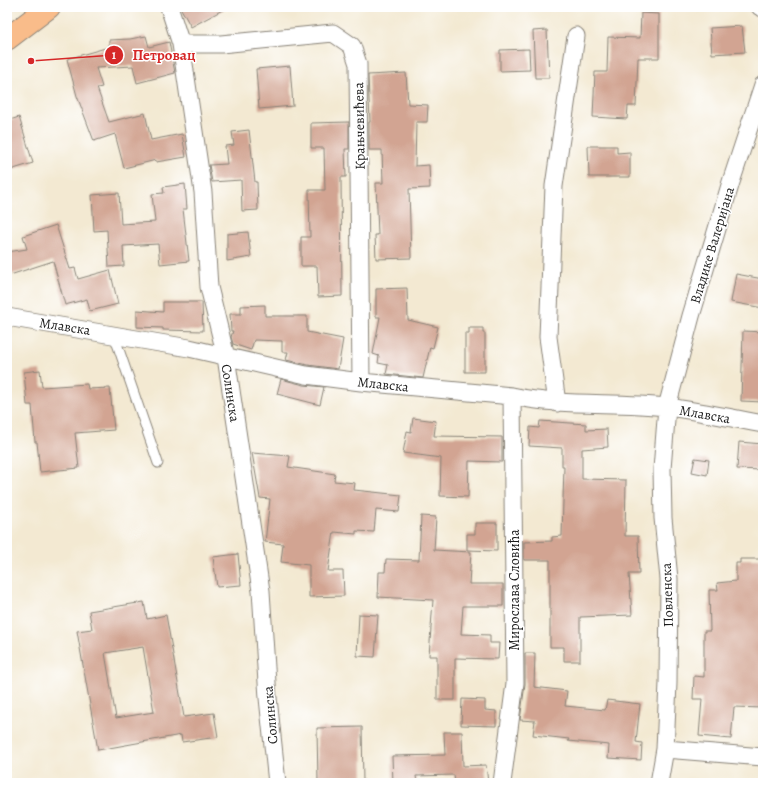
<svg xmlns="http://www.w3.org/2000/svg" width="770" height="790" viewBox="0 0 770 790" font-family="Alegreya,serif">
<style>
.building{fill:#d2a492;fill-rule:evenodd}
.lines{fill:none;stroke-linecap:round;stroke-linejoin:round}
.service-casing{stroke:#888277;stroke-width:11}
.minor-casing{stroke:#888277;stroke-width:19}
.primary-casing{stroke:#888277;stroke-width:24}
.service{stroke:#fff;stroke-width:9}
.minor{stroke:#fff;stroke-width:17}
.primary{stroke:#f9bc8a;stroke-width:22}
.labels{text-anchor:middle;stroke-width:3;stroke-linejoin:round;paint-order:stroke}
.street-label{font-size:14px;fill:#1c1c1c;stroke:#fff}
.leader{fill:none;stroke:#d62828;stroke-width:1.5}
.callout-dot{fill:#d62828;stroke:#fff;stroke-width:1.5}
.mark-label{font-size:12px;text-anchor:middle;font-weight:bold;fill:#fff}
.callout-label{font-size:15px;text-anchor:middle;font-weight:bold;fill:#d62828;stroke:#fff;stroke-width:3;stroke-linejoin:round;paint-order:stroke}
</style>
<rect width="100%" height="100%" fill="#fff"/>
<filter id="ink" filterUnits="userSpaceOnUse"><feTurbulence type="fractalNoise" baseFrequency=".025" numOctaves="2"/><feDisplacementMap in="SourceGraphic" scale="8" xChannelSelector="R" yChannelSelector="G"/><feConvolveMatrix kernelMatrix="1 2 1 2 8 2 1 2 1" color-interpolation-filters="sRGB"/></filter>
<filter id="wash" filterUnits="userSpaceOnUse"><feTurbulence type="fractalNoise" baseFrequency=".012" numOctaves="4" result="noise"/><feDisplacementMap in="SourceGraphic" scale="16" xChannelSelector="R" yChannelSelector="G"/><feGaussianBlur stdDeviation="0.9" result="paint"/><feColorMatrix in="noise" values="0 0 0 0 0 0 0 0 0 0 0 0 0 0 0 0 0 1.4 0 .05"/><feComposite in="paint" operator="in"/></filter>
<g filter="url(#wash)">
<rect width="100%" height="100%" fill="#f3e9d2"/>
<g id="blocks">
<path class="building" d="M180,7h48l-37,20z
M641,13l18,1v44h-21l-2,48h-8l-1,13 -34,-2 2,-45h12l1,-35 32,1z
M742,26l3,26 -33,2 -2,-26z
M547,30l2,48h-14l-2,-47z
M146,36l3,11 20,-5 6,31 -38,10 -4,-17 -37,2 6,19 -5,1 12,34 36,-9 6,27 31,-6 4,23 -30,5v-2l-32,8 -9,-34 -21,7 -17,-45 -10,-37 42,-12v-7l21,-1z
M529,49l1,21 -30,1v-21z
M290,66l3,40 -34,3 -3,-40z
M406,73l2,31 20,1 -1,17h-11l-1,44 14,-1 1,23 -21,1 2,69 -35,1 -1,-24h3l-2,-52h7l-1,-33h-13v-28h1l-2,-47z
M19,117l14,46 -26,8v-50z
M349,122v27h-4l1,28h-5l1,119 -24,1 -1,-31h-16v-29h9l-1,-47h16l-1,-42h-13v-25z
M249,130l6,52h2l1,28 -16,1 -1,-31 -29,2 -3,-17 18,-1 -2,-18 9,-1 -2,-13z
M588,146h29v7l13,-1v25h-41z
M185,184l2,25h-4l6,52 -29,3 -2,-20 -35,2 1,20 -15,1 -2,-37 -13,1 -2,-36 27,-2 2,31 34,-2 -3,-28 12,-1 -1,-6z
M56,225l14,44 5,-1 3,11 32,-9 8,34 -28,7 -3,-12 -22,6 -12,-44 -46,15v-24l20,-3 -4,-13z
M248,232l3,25 -24,4v-27z
M736,274l27,5v29l-32,-6z
M407,288l1,32 30,7 -5,21 -3,-1 -7,31 -37,-4 2,-9 -10,-2 1,-7 -6,-2 7,-37h-4v-28z
M163,302h39l1,29 -40,-1v-2l-26,-1v-17l26,2z
M265,305v11h42v16l36,7 -5,30 -30,-4 -22,-5 2,-8h-6v-11l-28,-1 -3,10 -18,-6 -2,-7 2,-6h-2l-1,-17h11v-8z
M469,328h14v5h2v39h-20v-39h4z
M743,331l20,1v70l-22,-1z
M40,370l2,17 45,-3 1,5 22,-1 4,42 -39,3 4,35 -39,4 -3,-30h-2l-3,-37h-5l-3,-33z
M281,379l23,6 20,2 -4,18 -43,-11z
M413,418l23,3 -2,15 68,1v25l-33,-1 -1,36 -28,-1 1,-38 -38,-5 4,-22 4,1z
M540,421l46,3v6l21,-1 1,18 -26,2v30l44,1 -1,56h13l1,38h-10l3,41 -52,2v44h-16v-14h-14v-87h-26v-18l28,-1v-4l10,-1 2,-70h-2v-18l-33,-2 1,-19 9,1z
M739,442l24,2 -1,26 -25,-1z
M252,453l38,3 -2,11 47,7 -1,7 21,2 -1,7 47,5 -2,17 -23,-2 -2,22 -18,-1v3l-22,-2 -6,39h15l1,25 -35,1v-32l-28,-3 2,-18 -18,-2 5,-43 -10,-1z
M695,458l14,2 -2,15 -15,-3z
M421,516l15,1 -2,33 37,2 -2,32h34v22h-40l-2,28 29,1v8h9l-1,16 -43,-1v42h-18v-44h-8l4,-56 -55,-3 1,-25h6l1,-13 33,1z
M475,523h22v28l-30,-1v-16h8z
M238,554l3,31 -24,2 -4,-30z
M740,559h23v149l-29,-1 -3,32 -32,-3 3,-37h-9l1,-23 10,1v-46h6l-1,-41h9l-1,-7 19,-2v-18h4z
M144,602l3,17 19,-4 18,102 30,-4 4,24 -36,5 -1,-7 -83,15 -21,-119 15,-2 -3,-18zM143,647l11,65 -38,6 -11,-65z
M359,614l19,1 -3,42 -18,-1z
M525,653h10l-1,34 33,4 -2,15 40,4 2,-10 33,4 -4,38 6,1 -1,17 -33,-2 1,-13 -41,-4 1,-2 -36,-4 2,-14 -15,-1 5,-36z
M462,699l23,1v10l11,1v15l-35,-1z
M362,727l1,56h-45l-1,-55z
M444,732h18l1,34 23,-1 2,18h-33l-1,-8 -38,1 1,7h-24l-1,-27 53,-1z"/>
</g>
</g>
<g filter="url(#ink)">
<use href="#blocks" fill-opacity="0" stroke="#888277" stroke-width="1"/>
<g class="lines">
<g class="service-casing">
<path id="service" d="M114,335l44,128"/>
</g>
<g class="minor-casing">
<path id="minor" d="M169,7l12,37 22,148 6,95 17,70 35,234 7,107 9,85
M760,7l3,1
M181,44h40l112,-11 19,13 6,18 3,318
M7,317l182,31 117,27 55,7 151,14c51,11 103,5 155,11 32,4 64,11 96,17
M557,403l-9,-66 6,-151 22,-150
M665,749l98,8
M502,783l13,-100 -3,-287
M659,783l6,-34 3,-66 1,-104 -6,-61 -1,-49 5,-62 24,-91 40,-134 32,-97"/>
</g>
<g class="primary-casing">
<path id="primary" d="M7,39l42,-32"/>
</g>
<use href="#service" class="service"/>
<use href="#minor" class="minor"/>
<use href="#primary" class="primary"/>
</g>
</g>
<g class="labels">
<g class="street-label">
<text transform="translate(359 126) rotate(-91)" y="5">Крањчевићева</text>
<text transform="translate(712 245) rotate(-73)" y="5">Владике Валеријана</text>
<text transform="translate(65 326) rotate(9)" y="5">Млавска</text>
<text transform="translate(383 384) rotate(6)" y="5">Млавска</text>
<text transform="translate(231 393) rotate(81)" y="5">Солинска</text>
<text transform="translate(705 414) rotate(10)" y="5">Млавска</text>
<text transform="translate(514 590) rotate(-90)" y="5">Мирослава Словића</text>
<text transform="translate(667 595) rotate(-92)" y="5">Повленска</text>
<text transform="translate(270 715) rotate(-95)" y="5">Солинска</text>
</g>
</g>
<path class="leader" d="M31 61L114 55"/>
<g class="callout-dot">
<circle cx="31" cy="61" r="4"/>
<circle cx="114" cy="55" r="10"/>
</g>
<g class="mark-label">
<text x="114" y="59">1</text>
</g>
<g class="callout-label">
<text x="164" y="60">Петровац</text>
</g>
<rect width="770" height="790" fill="none" stroke="#fff" stroke-width="24"/>
</svg>
